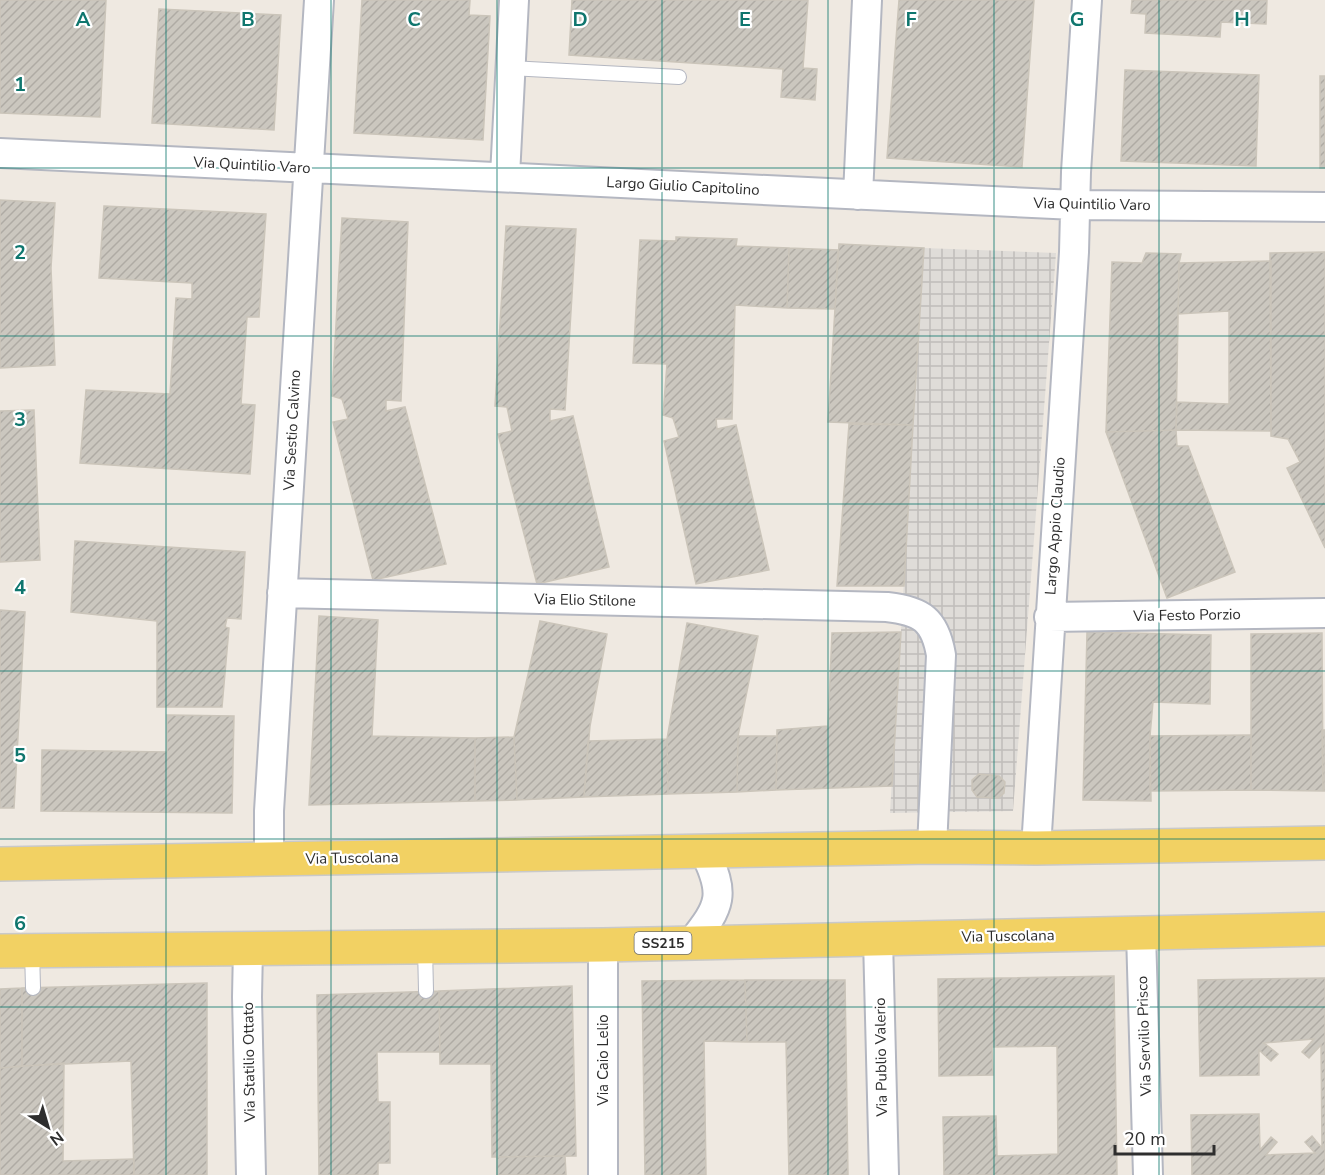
<svg xmlns="http://www.w3.org/2000/svg" width="1325" height="1175" viewBox="0 0 1325 1175" font-family="'Nunito Sans',sans-serif">
<style>
.plaza{fill:url(#plaza-grid)}
.building{fill:url(#building-hatch);stroke:#cbc5ba;stroke-width:1.5}
.lines{fill:none;stroke-linecap:round;stroke-linejoin:round}
.service-casing{stroke:#b4b7c1;stroke-width:16}
.minor-casing{stroke:#b4b7c1;stroke-width:32}
.primary-casing{stroke:#c9c9c9;stroke-width:36}
.service{stroke:#fff;stroke-width:14}
.minor{stroke:#fff;stroke-width:28}
.primary{stroke:#f2d163;stroke-width:33}
.grid{fill:none;stroke:#0f766e;stroke-width:1.5;stroke-opacity:0.55}
.labels{text-anchor:middle;stroke-width:4.5;stroke-linejoin:round;paint-order:stroke}
.shield{fill:#fff;stroke:#6d6d6d;stroke-width:1.5}
.shield-label{font-size:14px;font-weight:bold;fill:#2e2e2e}
.street-label{font-size:15px;fill:#2e2e2e;stroke:#fff}
.grid-label{font-size:20px;text-anchor:middle;font-weight:bold;fill:#0f766e;stroke:#fff;stroke-width:4.5;stroke-linejoin:round;paint-order:stroke}
</style>
<defs>
<pattern id="plaza-grid" width="8" height="8" patternUnits="userSpaceOnUse" patternTransform="scale(1.5)"><rect width="8" height="8" fill="#dfdcd8"/><path d="M0 4h8M4 0v8" fill="none" stroke="#c0bdba"/></pattern>
<pattern id="building-hatch" width="6" height="6" patternUnits="userSpaceOnUse" patternTransform="scale(1.5)"><rect width="6" height="6" fill="#cbc7bf"/><path d="M-1 1l2-2M0 6l6-6M5 7l2-2" fill="none" stroke="#afaba4"/></pattern>
</defs>
<rect width="100%" height="100%" fill="#efe9e1"/>
<path class="plaza" d="M924,248l132,5 -43,558 -123,2z"/>
<path class="building" d="M0,0h106l-6,117 -100,-4z
M362,0h108l-1,15 21,1 -7,124 -129,-7z
M572,0h236l-5,68 14,1 -2,31 -34,-3 2,-28 -214,-14z
M899,0h135l-12,167 -135,-9z
M1132,0h135l-1,24 -45,-2 -1,15 -75,-4 1,-19 -15,-1z
M159,9l122,6 -7,115 -122,-7z
M1125,70l134,5 -3,91 -135,-5z
M1320,76h5v92h-5z
M0,200l55,3 -4,65 4,97 -55,3z
M104,206l162,8 -7,103h-12l-6,87 14,1 -5,69 -170,-11 6,-73 84,4 6,-96 16,1v-16l-93,-5z
M342,218l66,4 -7,179 -15,-1v11l19,-4 41,157 -73,16 -40,-158 15,-3 -6,-20 -10,-3z
M506,226l70,3 -11,181 -15,-1v12l23,-5 36,151 -72,17 -39,-150 14,-3 -5,-24 -12,-1z
M676,237l61,2 -1,7 53,2 -2,60 -52,-3 -3,114h-16l1,10 19,-4 33,145 -73,14 -32,-143 15,-4 -6,-19 -10,-3 4,-51 -34,-1 7,-123 36,1z
M839,244l85,4 -11,177 -85,-3z
M789,248l49,2 -3,59 -48,-1z
M1325,252v296l-38,-80 13,-6 -12,-23 -17,-3 -1,-183z
M1146,253l35,1 -2,9 -3,167 -70,2 6,-170 30,1z
M1271,261v170l-95,-1 1,-28 52,2v-93l-51,3 1,-51z
M34,410l6,150 -40,2v-151z
M849,424l64,1 -9,161h-67z
M1176,430l1,16h11l47,126 -68,26 -61,-166z
M75,541l170,11 -4,67 -14,-1 -2,9 4,1 -7,79h-65v-86l-86,-9z
M0,610l25,2 -11,196h-14z
M319,616l59,4 -6,116 103,2v63l-166,4z
M540,621l67,13 -17,92 -6,71 -67,3 -3,-63z
M687,623l71,13 -20,100 -1,56 -69,2 -1,-55z
M901,632l-9,154 -116,4 1,-60 51,-4 4,-93z
M1087,632l124,3 -1,69 -57,-2 -3,34 1,65 -68,-1z
M1322,633l1,158 -72,-1v-156z
M167,715l67,1 -2,97 -191,-2 1,-61 125,2z
M1322,730h3v61h-2z
M1251,735v55l-101,1v-55z
M738,736h39l-1,54 -39,2z
M514,737l3,63 -42,1v-63z
M667,739l1,55 -84,3 4,-56z
M979,774l20,2 6,6 -1,11 -6,5 -21,-1 -5,-7v-10z
M1114,976l3,199h-173l-1,-58 53,-1 1,40 61,-2 -1,-108 -65,1 1,28 -54,1 -1,-97z
M1325,978v197h-133l-1,-60 68,-1 1,36 11,-13 6,5 -11,13 49,-2 -10,-11 7,-6 10,12 -1,-103 -12,13 -7,-6 12,-13 -50,4 14,11 -7,7 -12,-11v25l-59,1 -2,-96z
M745,980h100l3,195h-59l-3,-133h-39z
M745,980l2,62 -43,-1 2,134h-61l-3,-194z
M207,983v192h-73l-3,-114 -109,5v-78z
M572,986l4,170 -84,1 -1,-93h-51l-1,-73z
M22,988v78l-22,2v-79z
M439,991l1,61h-63l1,50h12v61h-12v12h-59l-2,-180z
M64,1063l-1,98 71,-2v16h-134v-107z
M565,1156l1,19h-69v-18z"/>
<g class="lines">
<g class="service-casing">
<path id="service" d="M510,68l169,9
M425,947l1,44
M32,950l1,38"/>
</g>
<g class="minor-casing">
<path id="minor" d="M0,153l1075,52 250,2
M505,176l9,-176
M858,195l9,-195
M282,593l605,14c35,4 48,13 54,48l-9,192
M1049,617l276,-4
M1036,848l38,-596 2,-80 11,-172
M269,860v-49l50,-811
M1141,933l7,242
M878,939l6,236
M692,942c29,-36 34,-48 12,-91
M248,948l-1,49 4,178
M603,1175v-230"/>
</g>
<g class="primary-casing">
<path id="primary" d="M0,864l932,-17 104,1 289,-5
M0,951l603,-6 722,-16"/>
</g>
<use href="#service" class="service"/>
<use href="#minor" class="minor"/>
<use href="#primary" class="primary"/>
</g>
<path class="grid" d="M166,0v1175M331,0v1175M497,0v1175M662,0v1175M828,0v1175M994,0v1175M1159,0v1175M0,168h1325M0,336h1325M0,504h1325M0,671h1325M0,839h1325M0,1007h1325"/>
<g class="labels">
<rect class="shield" x="634.5" y="932" width="57" height="22" rx="4.5"/>
<g class="shield-label">
<text x="663" y="948">SS215</text>
</g>
<g class="street-label">
<text transform="translate(252 165) rotate(3)" y="5">Via Quintilio Varo</text>
<text transform="translate(683 186) rotate(3)" y="5">Largo Giulio Capitolino</text>
<text transform="translate(1092 204) rotate(1)" y="5">Via Quintilio Varo</text>
<text transform="translate(292 430) rotate(-87)" y="5">Via Sestio Calvino</text>
<text transform="translate(1055 526) rotate(-86)" y="5">Largo Appio Claudio</text>
<text transform="translate(585 600) rotate(1)" y="5">Via Elio Stilone</text>
<text transform="translate(1187 615) rotate(-1)" y="5">Via Festo Porzio</text>
<text transform="translate(352 858) rotate(-1)" y="5">Via Tuscolana</text>
<text transform="translate(1008 936) rotate(-1)" y="5">Via Tuscolana</text>
<text transform="translate(1144 1036) rotate(-92)" y="5">Via Servilio Prisco</text>
<text transform="translate(881 1057) rotate(-91)" y="5">Via Publio Valerio</text>
<text transform="translate(603 1060) rotate(-90)" y="5">Via Caio Lelio</text>
<text transform="translate(249 1062) rotate(-91)" y="5">Via Statilio Ottato</text>
</g>
</g>
<g class="grid-label">
<text x="83" y="26">A</text>
<text x="248" y="26">B</text>
<text x="414" y="26">C</text>
<text x="580" y="26">D</text>
<text x="745" y="26">E</text>
<text x="911" y="26">F</text>
<text x="1077" y="26">G</text>
<text x="1242" y="26">H</text>
<text x="20" y="91">1</text>
<text x="20" y="259">2</text>
<text x="20" y="426">3</text>
<text x="20" y="594">4</text>
<text x="20" y="762">5</text>
<text x="20" y="930">6</text>
</g>
<g transform="translate(48 1127) rotate(143)" stroke="#ffffff" stroke-width="4.5" paint-order="stroke">
<path d="M0-4.5L10 22L0 15L-10 22Z" fill="#2e2e2e"/>
<text y="-9" font-size="16" font-weight="bold" text-anchor="middle" fill="#2e2e2e">N</text>
</g>
<path d="M1115 1145v9h99v-9" fill="none" stroke="#2e2e2e" stroke-width="3"/>
<text x="1124" y="1145" font-size="18" fill="#2e2e2e" stroke="#ffffff" stroke-width="4.5" paint-order="stroke">20 m</text>
</svg>
